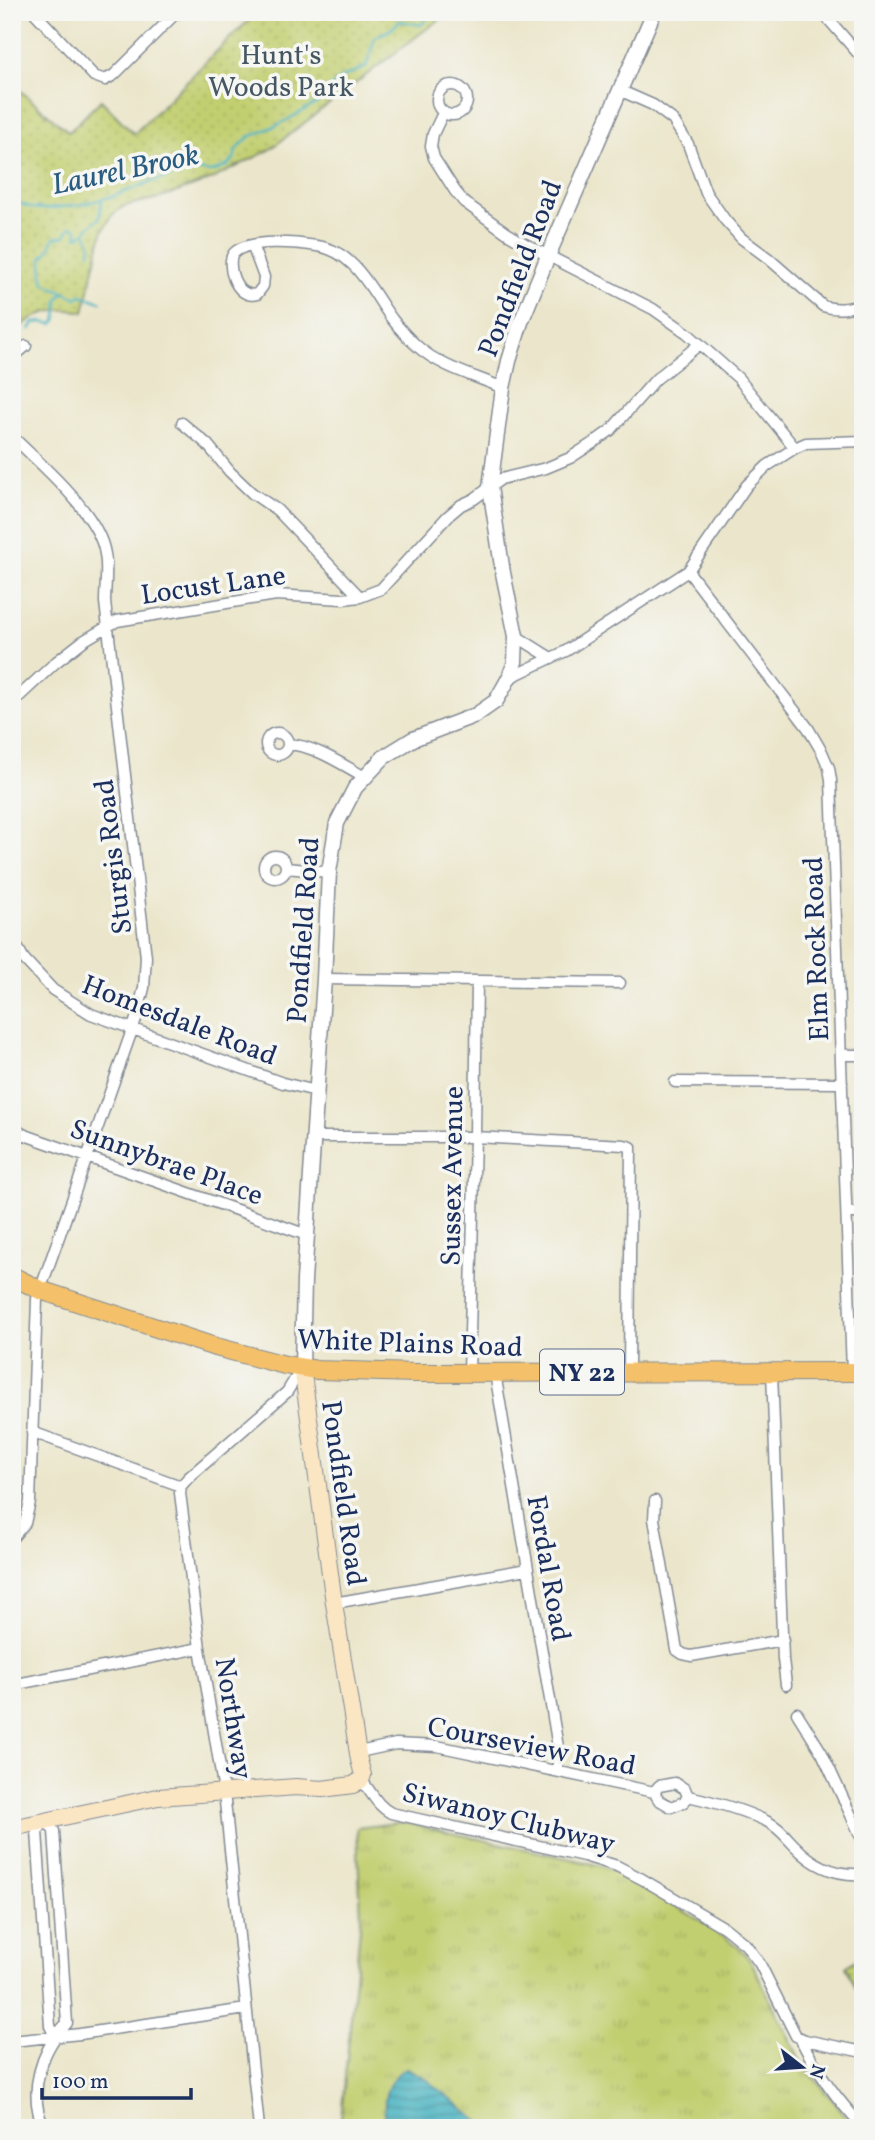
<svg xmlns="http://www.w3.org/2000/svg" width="875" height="2140" viewBox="0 0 875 2140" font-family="Vollkorn,serif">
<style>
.grass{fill:url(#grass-tufts);stroke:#6e7f67;stroke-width:2}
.park{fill:url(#park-dots);stroke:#6e7f67;stroke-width:2}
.water{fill:url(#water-rules);stroke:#2f708e;stroke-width:2}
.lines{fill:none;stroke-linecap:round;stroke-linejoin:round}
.stream{stroke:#43b1bf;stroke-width:2.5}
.minor-casing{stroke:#838a94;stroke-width:13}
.tertiary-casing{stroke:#838a94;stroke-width:17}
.secondary-casing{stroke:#838a94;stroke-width:18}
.primary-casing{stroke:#838a94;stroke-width:20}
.minor{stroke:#fff;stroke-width:10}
.tertiary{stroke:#fff;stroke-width:14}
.secondary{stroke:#fbe6c4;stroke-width:16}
.primary{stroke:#f4c16b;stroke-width:18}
.labels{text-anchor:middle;stroke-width:7;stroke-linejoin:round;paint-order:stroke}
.shield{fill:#f6f6f2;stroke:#5d6b8a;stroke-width:2}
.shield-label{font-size:26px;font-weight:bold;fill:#1b2f5e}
.park-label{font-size:28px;fill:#455762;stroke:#f6f6f2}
.street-label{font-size:28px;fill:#1b2f5e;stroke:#f6f6f2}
.water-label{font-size:30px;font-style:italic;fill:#295c80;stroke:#f6f6f2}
</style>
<defs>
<pattern id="grass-tufts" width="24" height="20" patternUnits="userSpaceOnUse" patternTransform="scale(1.75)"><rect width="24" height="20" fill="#c2cf70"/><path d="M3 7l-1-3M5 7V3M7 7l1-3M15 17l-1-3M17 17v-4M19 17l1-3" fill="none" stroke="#a6b263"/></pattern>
<pattern id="park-dots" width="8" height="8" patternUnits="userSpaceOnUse" patternTransform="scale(1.75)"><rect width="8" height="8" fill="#c2cf70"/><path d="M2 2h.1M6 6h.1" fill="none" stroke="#a6b263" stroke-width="1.8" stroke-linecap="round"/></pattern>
<pattern id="water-rules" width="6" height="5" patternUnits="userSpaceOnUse" patternTransform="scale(1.75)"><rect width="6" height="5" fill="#43b1bf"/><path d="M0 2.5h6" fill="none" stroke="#37909e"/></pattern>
</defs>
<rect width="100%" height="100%" fill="#f6f6f2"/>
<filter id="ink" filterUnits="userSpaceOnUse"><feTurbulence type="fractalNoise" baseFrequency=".0143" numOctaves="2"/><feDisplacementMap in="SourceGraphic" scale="14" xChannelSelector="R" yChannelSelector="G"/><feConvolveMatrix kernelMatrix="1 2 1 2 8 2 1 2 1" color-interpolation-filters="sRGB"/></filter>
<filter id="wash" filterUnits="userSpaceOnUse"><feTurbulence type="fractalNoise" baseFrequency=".00686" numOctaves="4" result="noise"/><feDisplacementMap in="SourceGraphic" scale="28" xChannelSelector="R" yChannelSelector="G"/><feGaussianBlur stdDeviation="1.57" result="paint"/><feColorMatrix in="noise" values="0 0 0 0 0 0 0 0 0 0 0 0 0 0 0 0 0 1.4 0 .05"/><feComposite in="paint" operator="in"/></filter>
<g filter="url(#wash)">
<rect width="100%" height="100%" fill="#ebe6cb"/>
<path class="grass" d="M402,1822l196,43 17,6 103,60 26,21 9,13 48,97 55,66h-516l21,-210 -4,-90z"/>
<path class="park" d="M258,12h193l-30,21 -153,118 -58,29 -47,17 -39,9 -12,9 -10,18 -18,79c-25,-6 -47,0 -66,17l-6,-6v-239l57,48 32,-32 33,34 97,-97z
M863,1956v48l-17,-38z"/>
<path class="water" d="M406,2068l18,9 63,51h-100c-5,-25 -4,-46 19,-60z"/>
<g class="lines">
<path class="stream" d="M12,200l20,8 13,1 34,-4 35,-9 34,-13 44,-13 21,2 14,-6 7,-7 2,-9 13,-13 31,-13 37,-21 18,-20 10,-7 21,-9 9,-30 15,-7 10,-9 21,4 4,-4 4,-9
M86,233l5,10 -1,9
M101,302l-20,-7 -4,3 -31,-14 -3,-4 -1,-22 6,-6 6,-14 11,-2 4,-8 4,-1 4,2v8c9,-2 12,-13 22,-18l3,-20
M30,329l4,-6 8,-1 11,2 4,-5 1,-20 6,-6"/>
</g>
</g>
<g filter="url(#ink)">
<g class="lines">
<g class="minor-casing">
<path id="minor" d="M34,12l60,64 11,4 9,-5 63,-63
M822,12l41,47
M437 100a15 15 0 1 1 30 0a15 15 0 1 1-30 0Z
M619,90l34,15 20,15 15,24 18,49 19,27 16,18 27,20 55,48c15,5 25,2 40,-2
M443,113l-10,21 -2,12 3,12 21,33 9,11 43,31 20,12 126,64 34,24 51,45 57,70
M252,245l12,32 -1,9 -6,8c-22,6 -32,-32 -23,-41 15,-15 64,-10 83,-7 38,5 55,46 75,73 7,9 16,19 25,27 23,21 58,30 86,42
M12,358l14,-12
M182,423l25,21 23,28 22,21 25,17 83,87
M12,436c29,29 87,77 93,118 3,15 0,33 0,48l41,355 -2,31 -8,31 -99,280 -7,203 -5,21 -13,15
M688,571l120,157 14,24 7,16 2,12 21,592
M516,636l35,22
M509,678l57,-27 122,-80 59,-86 20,-19 28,-18 11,-5 57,-2
M12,703l44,-41 27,-21 34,-20 159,-26 67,4 17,-2 21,-8 67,-73 13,-11 13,-6 27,-20 45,-11 24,-10 23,-15 18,-13 45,-51 44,-35
M266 744a11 11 0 1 1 22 0a11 11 0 1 1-22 0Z
M288,744c28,2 53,20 77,33
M264 867a11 11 0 1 1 22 0a11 11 0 1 1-22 0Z
M286,868l43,4
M12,938l12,21 29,31 38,24 192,69 33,8
M324,979l296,4
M842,1055h21
M675,1082l167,1
M12,1128l13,7 282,100
M313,1137h162l149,8 7,2 -2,225
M847,1213h16
M772,1372l11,287 3,26
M469,1373l6,-236 2,-156
M495,1373l64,380 -2,18
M32,1432l149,54
M655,1501l-1,18 23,131 6,4 8,2 92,-16
M334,1603l193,-34
M12,1685l188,-37
M797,1713l25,40 41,88
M359,1752l37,-8 41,2 217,46 5,8 12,7 13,-5 4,-6 -3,-7 -10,-6 -16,3 -5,6
M361,1780c11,12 15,25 30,33l193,43 33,10 25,13 83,49 21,17 14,19 36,72 9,4 58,12
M688,1796c27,6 53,13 78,25 12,5 20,16 29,25 18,19 41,30 68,28
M800,2038c16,32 38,63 63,89
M12,2041l68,-7 166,-25
M44,2128c-17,-36 -3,-78 23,-105l-13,-192 -8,-10 -9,10 13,195 5,10
M259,2128l-35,-336 -24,-144 -20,-155 1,-7 7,-8 99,-86 15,-25"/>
</g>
<g class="tertiary-casing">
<path id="tertiary" d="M302,1367l2,-87 20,-301 5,-107 8,-49 18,-35 29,-31 29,-18 63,-24 20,-14 13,-23 6,-16 1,-26 -13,-63 -13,-86 13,-99 6,-27 12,-39 27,-66 106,-244"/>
</g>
<g class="secondary-casing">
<path id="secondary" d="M12,1828l146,-31 138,-10 26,2 31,-4 8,-5 2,-5 -4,-15 -25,-157 -32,-236"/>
</g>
<g class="primary-casing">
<path id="primary" d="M12,1276l28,14 172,56 73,19 32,5 98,3 448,-1"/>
</g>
<use href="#minor" class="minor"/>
<use href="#tertiary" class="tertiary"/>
<use href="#secondary" class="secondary"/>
<use href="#primary" class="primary"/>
</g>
</g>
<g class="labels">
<rect class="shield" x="540" y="1349.5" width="84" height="45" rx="5"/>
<g class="shield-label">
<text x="582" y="1381">NY 22</text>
</g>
<g class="park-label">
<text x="281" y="64">Hunt's<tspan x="281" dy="32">Woods Park</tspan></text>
</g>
<g class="street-label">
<text transform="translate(519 268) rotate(-69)" y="10">Pondfield Road</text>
<text transform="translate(213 584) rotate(-8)" y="10">Locust Lane</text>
<text transform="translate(112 857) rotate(-97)" y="10">Sturgis Road</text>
<text transform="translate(302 930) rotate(-86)" y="10">Pondfield Road</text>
<text transform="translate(815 949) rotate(-92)" y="10">Elm Rock Road</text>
<text transform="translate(180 1019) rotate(21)" y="10">Homesdale Road</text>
<text transform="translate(167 1161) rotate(20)" y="10">Sunnybrae Place</text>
<text transform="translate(451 1176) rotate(-89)" y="10">Sussex Avenue</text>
<text transform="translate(410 1342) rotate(2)" y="10">White Plains Road</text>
<text transform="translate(345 1493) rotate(82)" y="10">Pondfield Road</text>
<text transform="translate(550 1568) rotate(80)" y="10">Fordal Road</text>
<text transform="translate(235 1718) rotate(81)" y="10">Northway</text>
<text transform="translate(532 1745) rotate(11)" y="10">Courseview Road</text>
<text transform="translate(509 1817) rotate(14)" y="10">Siwanoy Clubway</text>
</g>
<g class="water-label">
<text transform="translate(125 169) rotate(-12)" y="10">Laurel Brook</text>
</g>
</g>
<rect width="875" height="2140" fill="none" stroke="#f6f6f2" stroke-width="42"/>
<g transform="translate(802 2067) rotate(107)" stroke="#f6f6f2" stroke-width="5" paint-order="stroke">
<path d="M0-5L12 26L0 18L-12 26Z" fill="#1b2f5e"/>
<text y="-10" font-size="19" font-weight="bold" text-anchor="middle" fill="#1b2f5e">N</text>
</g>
<path d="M42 2088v10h149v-10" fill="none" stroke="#1b2f5e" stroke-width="3.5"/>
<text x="52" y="2088" font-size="21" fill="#1b2f5e" stroke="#f6f6f2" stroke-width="5" paint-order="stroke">100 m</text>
</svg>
